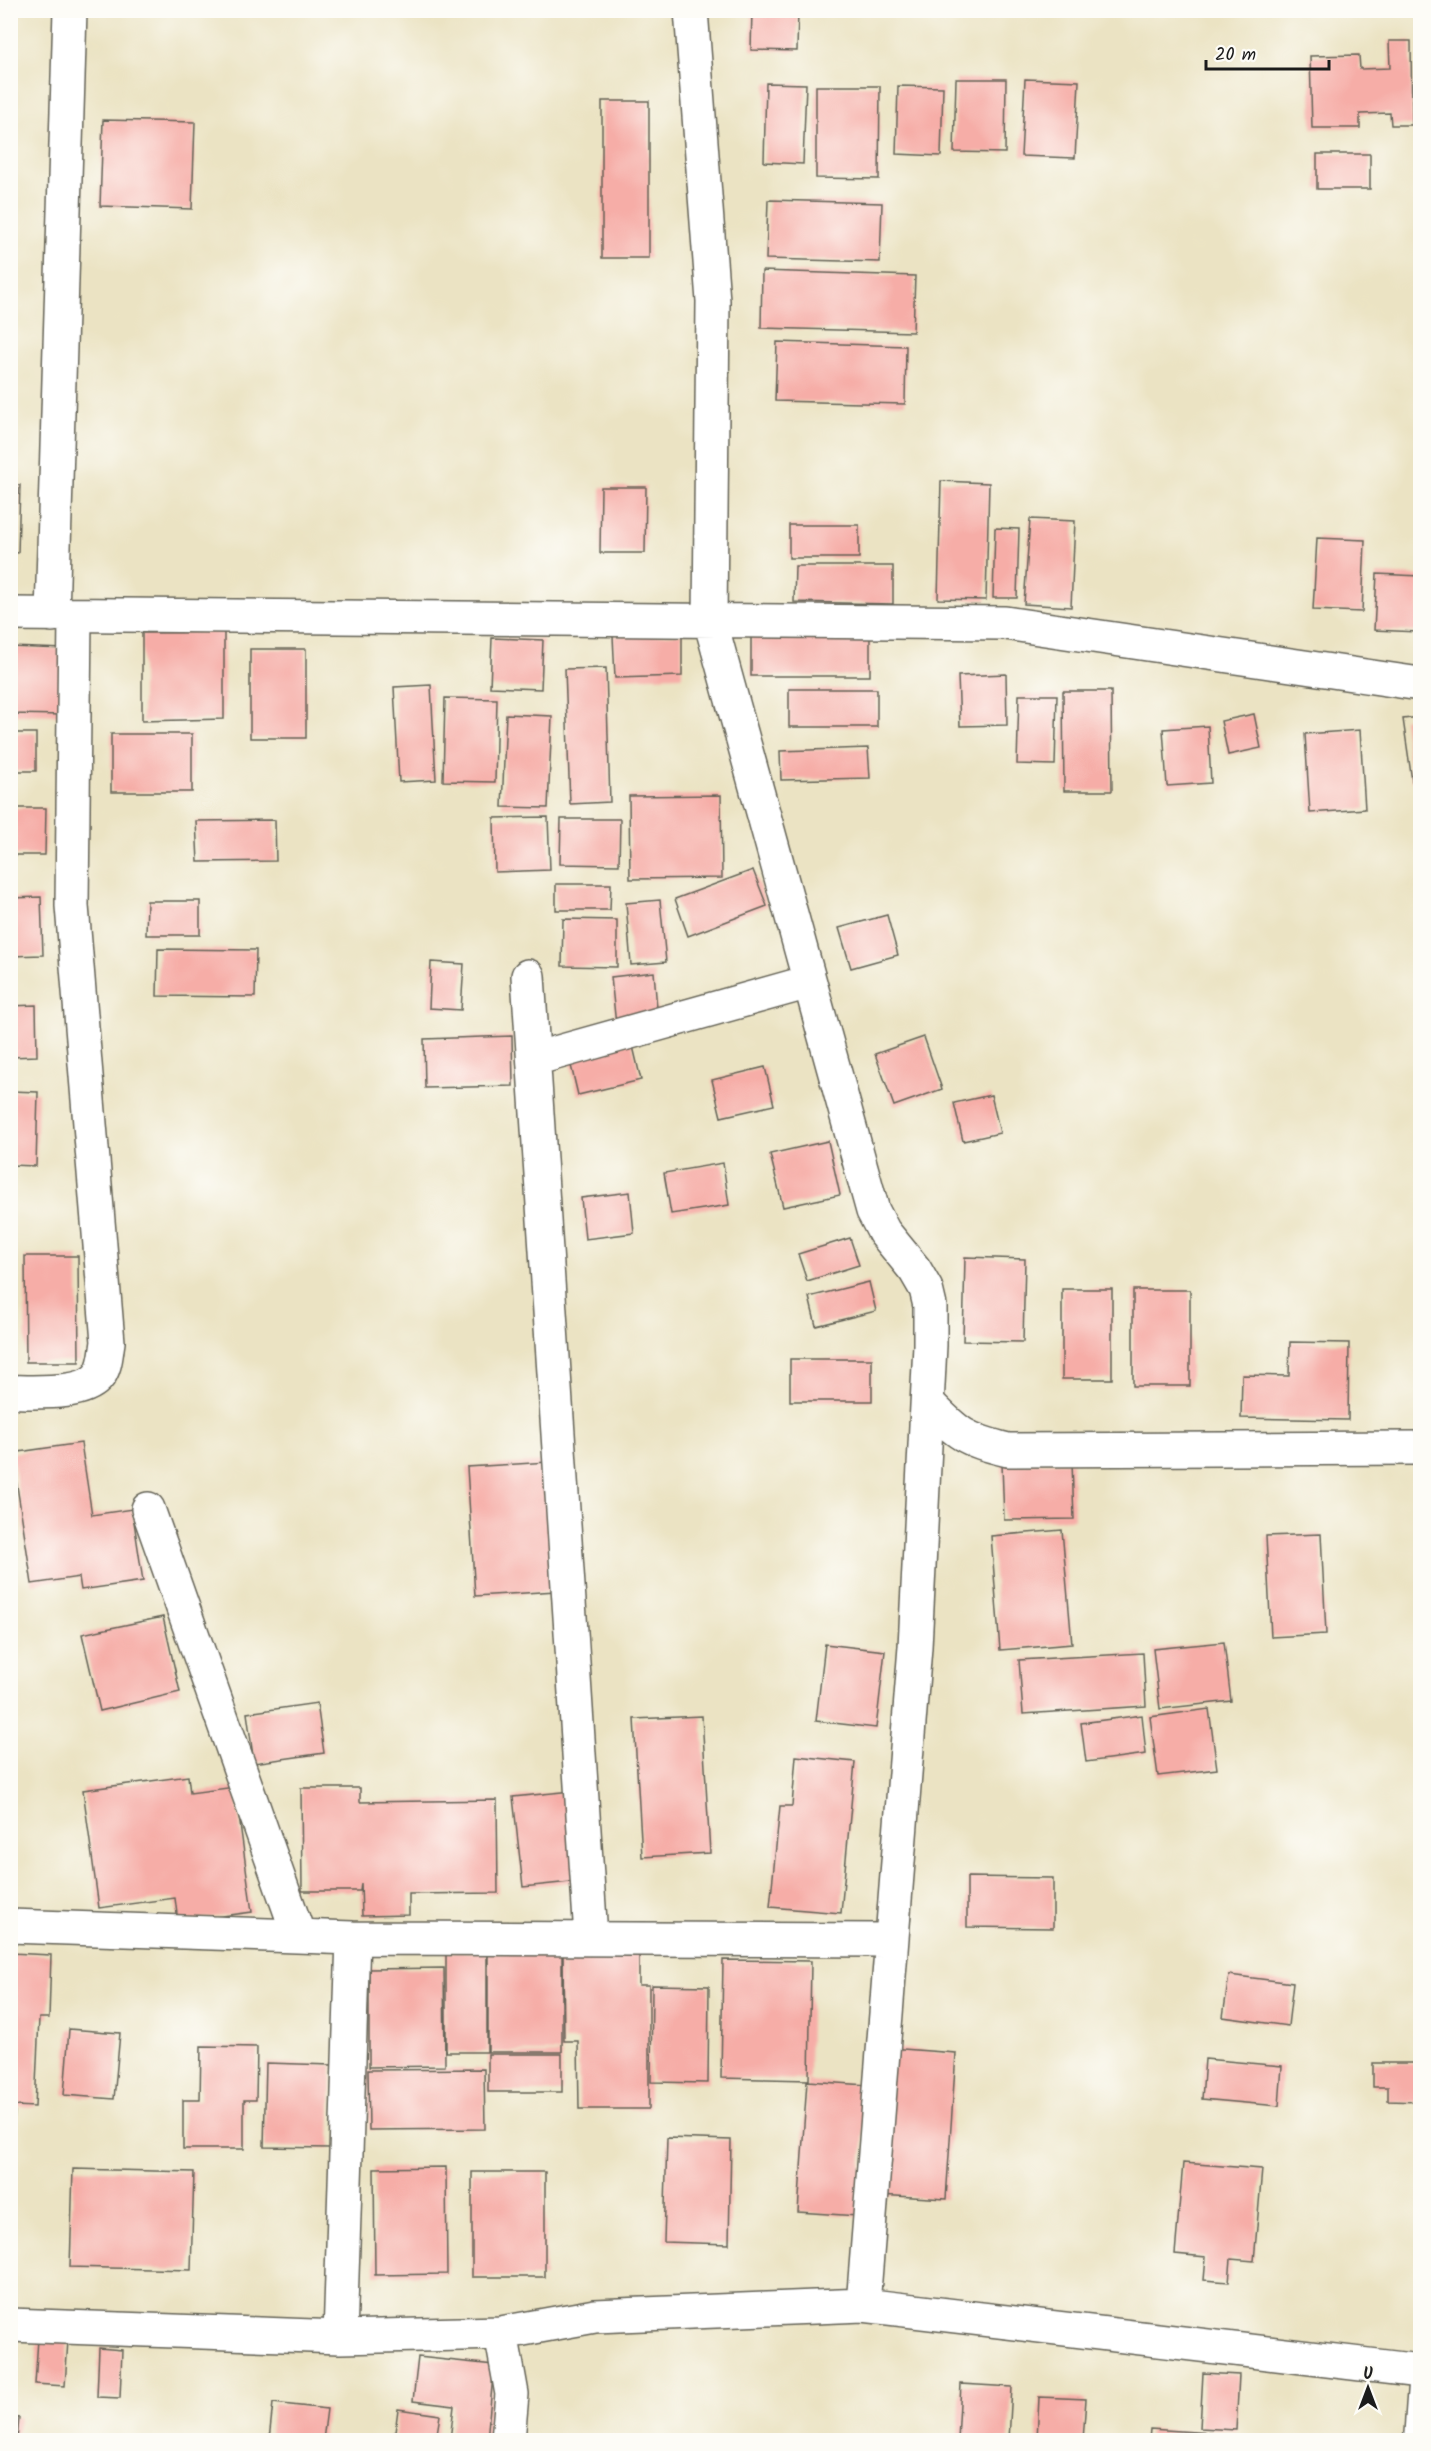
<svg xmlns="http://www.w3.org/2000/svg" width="1431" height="2451" viewBox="0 0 1431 2451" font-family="Kalam,sans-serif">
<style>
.building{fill:#f6ada7}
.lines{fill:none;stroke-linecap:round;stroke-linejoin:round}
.service-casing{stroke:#646256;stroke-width:21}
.minor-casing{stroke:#646256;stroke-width:36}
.service{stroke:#fff;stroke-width:18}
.minor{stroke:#fff;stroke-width:33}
</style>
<rect width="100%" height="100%" fill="#fdfcf7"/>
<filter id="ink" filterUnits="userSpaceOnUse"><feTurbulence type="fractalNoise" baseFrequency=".0167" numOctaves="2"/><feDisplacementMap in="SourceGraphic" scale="12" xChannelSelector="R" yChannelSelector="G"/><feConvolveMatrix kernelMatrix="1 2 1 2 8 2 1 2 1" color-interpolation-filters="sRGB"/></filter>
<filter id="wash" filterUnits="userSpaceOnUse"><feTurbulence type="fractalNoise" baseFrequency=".008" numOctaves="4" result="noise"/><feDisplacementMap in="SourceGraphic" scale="24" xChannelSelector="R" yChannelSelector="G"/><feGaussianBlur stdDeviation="1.35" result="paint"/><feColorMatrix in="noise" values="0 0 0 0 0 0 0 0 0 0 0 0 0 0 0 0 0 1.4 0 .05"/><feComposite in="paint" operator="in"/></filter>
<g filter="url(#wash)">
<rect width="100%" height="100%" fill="#ebe3c3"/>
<g id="blocks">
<path class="building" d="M752,10l46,1 -1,40 -46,-1z
M1389,41h22l1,84h-21l-1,-12 -30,1v14h-48l-2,-72 49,-1 1,14 30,-1z
M956,79h50l-1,74 -51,-1z
M1025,79l54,2 -4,77 -54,-2z
M766,83l40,1 -3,80 -39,-2z
M816,86h64l-1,93 -63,-1z
M898,86l45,1 -2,69 -45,-2z
M602,101h47v157h-47z
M103,120l92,2 -3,87 -92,-3z
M1317,154h53v35h-53z
M768,200l114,3 -2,59 -114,-3z
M762,271l153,5 -2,56 -152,-4z
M777,342l129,4 -1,58 -130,-3z
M941,481l48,2 -3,117 -48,-1z
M10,485h10l-2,68 -8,-1z
M601,487h45l-1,66h-45z
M1030,519l45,2 -4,86 -47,-3z
M789,525h70v33h-70z
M995,528l24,1 -2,69h-24z
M1317,538l48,2 -3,72 -49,-2z
M795,566h98v38l-99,-2z
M1377,574l43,2 -2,56 -44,-2z
M751,627h119v49h-119z
M224,632v87l-82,2v-88z
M682,634v42l-67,2 -2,-42z
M492,638l51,2 -2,49 -51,-2z
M10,647l55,2 -1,66 -54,-1z
M250,649h56v89h-56z
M606,668l4,134 -40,2 -5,-135z
M1006,674l1,51 -47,1 -2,-50z
M431,685l5,95 -37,2 -5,-95z
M789,689h88v38h-88z
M1063,691h48l1,100h-48z
M1019,695h38l-2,70 -38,-1z
M445,698l52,1 -2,83 -52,-1z
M506,714l46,2 -4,92 -46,-1z
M1254,714l7,34 -33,7 -7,-34z
M1420,717v63l-8,1 -9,-62z
M1208,726l3,57 -44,3 -4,-57z
M1360,730l5,79 -55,4 -5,-79z
M10,733h26v38h-26z
M111,734h81v58h-81z
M868,748l2,30 -89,2 -1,-29z
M721,795l1,83 -92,1 -1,-83z
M10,808h36l-1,47h-35z
M548,817l2,53 -55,2 -1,-54z
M561,819h59l-1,46 -59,-1z
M275,820l1,41 -78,1 -2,-41z
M753,870l14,36 -79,30 -13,-37z
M556,884h55l-1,26h-54z
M41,897l2,58 -33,1v-58z
M660,900l6,62 -35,3 -5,-62z
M147,901h53v34h-54z
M887,915l11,40 -47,13 -12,-40z
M563,919l54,1v47l-55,-1z
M158,949l98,1 -1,47 -98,-1z
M431,962l33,2 -3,46 -32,-2z
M654,972l4,48 -42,5 -5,-48z
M36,1005l1,51 -27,1v-51z
M512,1036l1,50 -88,2 -1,-49z
M924,1037l18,52 -48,17 -19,-52z
M632,1042l9,38 -63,15 -9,-38z
M765,1067l9,38 -53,12 -9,-37z
M10,1091l28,1 -2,74 -26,-1z
M991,1095l9,38 -37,8 -9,-38z
M828,1141l12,54 -57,12 -13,-53z
M723,1163l6,42 -58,9 -7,-41z
M630,1192l4,41 -49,6 -4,-41z
M850,1238l9,27 -52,16 -9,-27z
M25,1256h53l1,106h-53z
M965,1257l60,2 -2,83 -60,-1z
M869,1282l7,29 -60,15 -7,-29z
M1062,1289h50v90h-50z
M1133,1290h57v96h-57z
M1290,1342l59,1 -1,77 -107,-2 1,-43 47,1z
M790,1359h82v42h-82z
M81,1443l11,72 40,-6 11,72 -62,9 -2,-13 -47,7 -20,-131z
M548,1462l8,129 -81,5 -8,-129z
M1072,1462l2,57 -70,1 -2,-56z
M1062,1530l10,114 -72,6 -9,-114z
M1321,1534l5,100 -55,3 -5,-101z
M163,1617l17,75 -80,19 -18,-77z
M1224,1642l7,59 -71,8 -7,-60z
M825,1644l60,7 -9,77 -60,-7z
M1143,1653l3,53 -123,8 -4,-54z
M317,1703l7,50 -70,10 -7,-50z
M1209,1709l8,60 -59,7 -8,-59z
M1142,1715l4,39 -60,8 -5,-39z
M702,1716l8,137 -68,4 -8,-138z
M796,1756l59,6 -14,151 -71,-6 10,-101h12z
M188,1776l2,17 45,-6 17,125 -74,10 -3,-24 -76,10 -16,-118z
M301,1788h59v14l137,-2 1,93 -89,1v21l-47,1 -1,-33 -1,8h-58z
M572,1791l8,90 -57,6 -10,-90z
M967,1877l86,1v50l-86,-1z
M639,1951v34h10v124h-70l-1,-68h-14l-1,-89z
M446,1952h41v100h-41z
M488,1952h74v100h-74z
M10,1953l41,2 -2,63h-10l-4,89 -20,-1 -3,53h-2z
M723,1960l88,1 -2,119 -88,-2z
M444,1968l1,98 -76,1v-98z
M1229,1975l64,8 -5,43 -65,-9z
M652,1985l57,1 -1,97 -57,-1z
M69,2029l51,4 -6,66 -50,-4z
M201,2046l56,1 -1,53h-12v49h-61v-49h17z
M889,2048l67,5 -10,146 -67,-4z
M488,2054h74v38h-74z
M1205,2059l77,7 -3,40 -77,-7z
M266,2063l66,2 -2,83 -66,-1z
M1373,2063h47v39l-32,-1v-14h-15z
M484,2069l1,60 -116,1 -1,-60z
M807,2081l60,4 -9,131 -60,-4z
M667,2138l64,2 -2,104 -65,-2z
M1183,2163l79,6 -8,92 -23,-2 -2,23 -25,-2 2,-23 -31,-3z
M446,2167l1,107 -72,1 -1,-107z
M73,2169l121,3 -3,98 -121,-3z
M472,2172h73v105h-73z
M38,2339l30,1 -3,46 -30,-2z
M10,2341h4l-2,35 -2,-1z
M99,2348l23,2 -2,48 -23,-1z
M418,2357l76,8 -7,75h-37l4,-34 -41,-5z
M1203,2373l36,2 -3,55 -36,-2z
M961,2384l51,3 -3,53h-51z
M1039,2397l47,2 -3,41h-46z
M273,2403l54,6 -4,31h-54z
M398,2409l42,6 -4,25h-42z
M10,2417l9,1 -2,22h-7z
M1150,2429l60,4 -1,7h-60z"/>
</g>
</g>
<g filter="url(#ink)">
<use href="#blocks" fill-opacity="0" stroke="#646256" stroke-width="1.5"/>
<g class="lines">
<g class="service-casing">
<path id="service" d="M1413,2440l5,-69"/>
</g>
<g class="minor-casing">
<path id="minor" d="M691,10l22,291 -3,319 163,591 11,21 31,38 11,19 4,17v39l-15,302 -52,658
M10,614l995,9 415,61
M52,615l18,-605
M528,976l63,961
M534,1059l275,-77
M10,1392c23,-1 70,4 87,-14 9,-9 9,-25 11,-36l-36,-436 3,-291
M928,1403c31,32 36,36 80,47l412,-2
M148,1509l151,427
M10,1926l343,12 538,2
M10,2325l330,12 161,-4 94,-17 268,-11 557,66
M501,2333l11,61 -4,46
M340,2337l13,-399"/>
</g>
<use href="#service" class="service"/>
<use href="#minor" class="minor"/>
</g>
</g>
<rect width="1431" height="2451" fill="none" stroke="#fdfcf7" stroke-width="36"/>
<g transform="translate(1368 2388)" stroke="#fdfcf7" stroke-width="4.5" paint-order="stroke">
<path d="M0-4.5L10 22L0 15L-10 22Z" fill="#1c1c1c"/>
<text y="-9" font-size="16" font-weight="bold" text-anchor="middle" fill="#1c1c1c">U</text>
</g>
<path d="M1206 60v9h123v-9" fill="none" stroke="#1c1c1c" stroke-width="3"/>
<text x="1215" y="60" font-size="18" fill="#1c1c1c" stroke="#fdfcf7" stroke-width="4.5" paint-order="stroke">20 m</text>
</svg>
